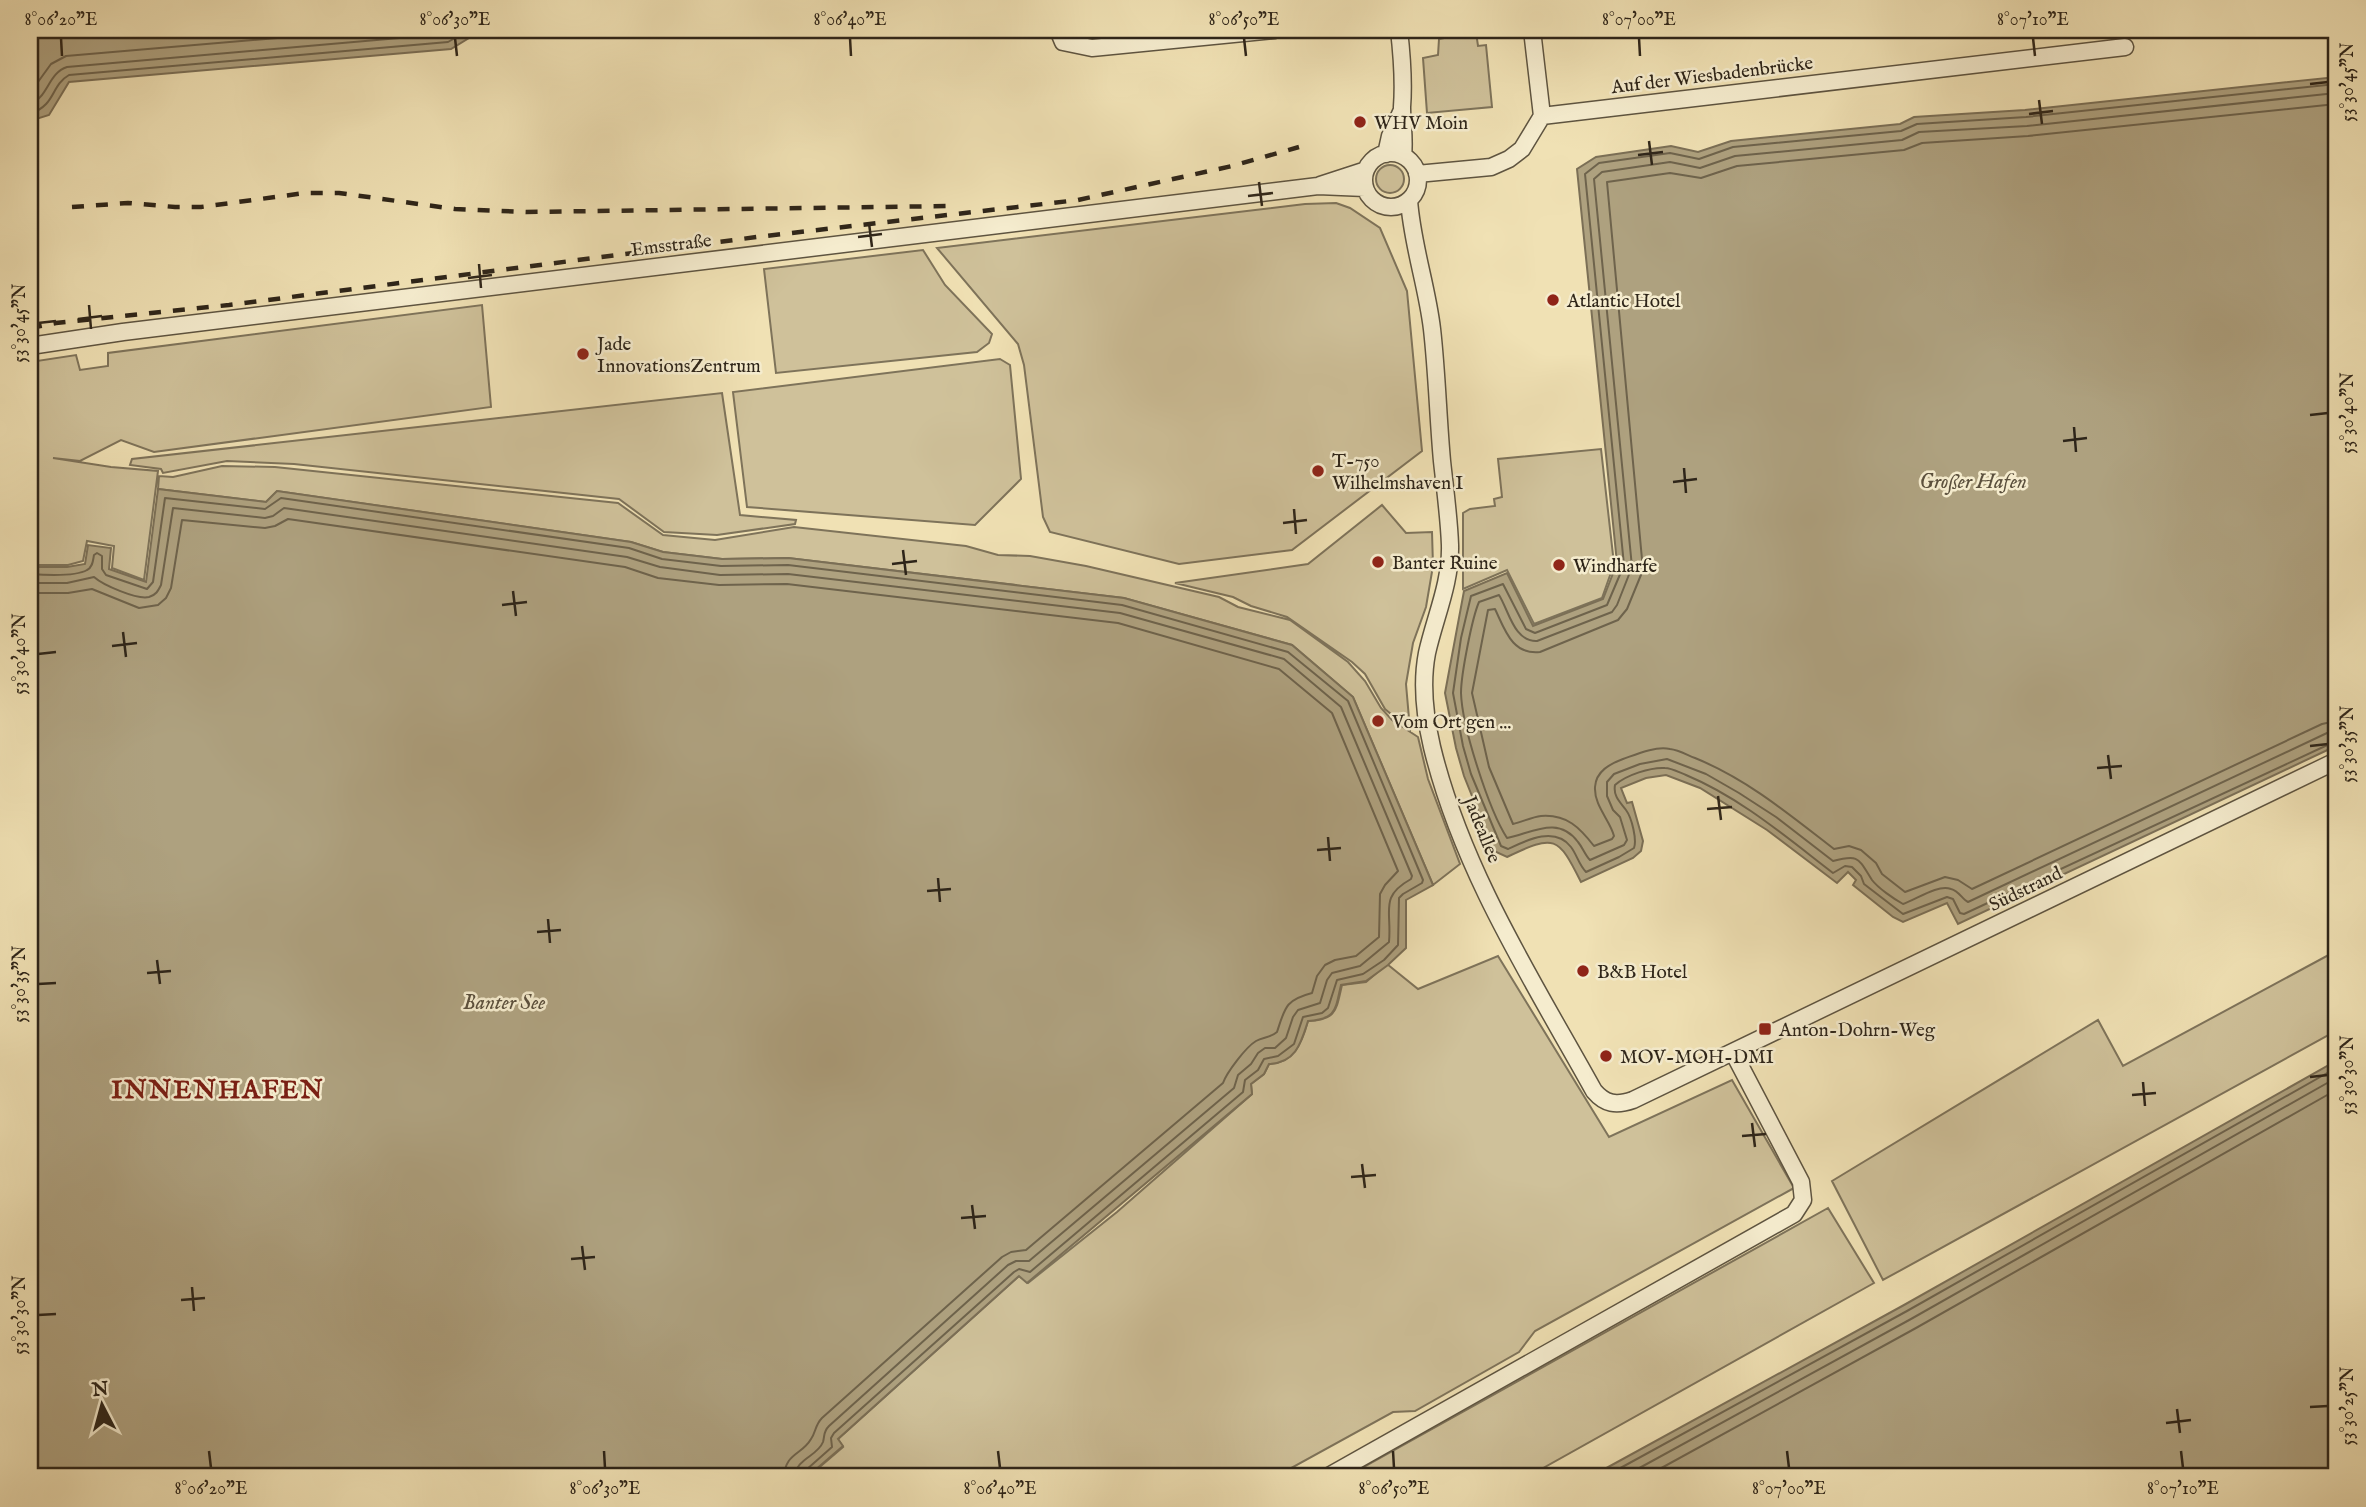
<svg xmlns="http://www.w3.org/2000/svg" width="2366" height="1507" viewBox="0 0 2366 1507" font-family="'IM FELL English',serif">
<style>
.green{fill:#cfc19a;stroke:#7e735a;stroke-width:2}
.water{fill:#aea17f;stroke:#7b6f56;stroke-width:2}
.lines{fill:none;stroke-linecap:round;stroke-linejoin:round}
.shore{stroke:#6e634c;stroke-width:2}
.street-casing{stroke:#5e5440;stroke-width:19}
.street{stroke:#f5ecce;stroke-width:16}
.rail{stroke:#2e2519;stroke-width:4.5;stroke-dasharray:12 12;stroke-linecap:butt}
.ticks{fill:none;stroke:#2e2519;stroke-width:2.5}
.poi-dot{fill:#8f2418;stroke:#f5ecce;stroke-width:2.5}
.labels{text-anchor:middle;stroke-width:5;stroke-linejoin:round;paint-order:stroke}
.street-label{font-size:19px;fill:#2e2519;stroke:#f5ecce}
.poi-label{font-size:19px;fill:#2e2519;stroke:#f5ecce;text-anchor:start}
.water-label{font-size:21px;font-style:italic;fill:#5b503d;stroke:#f5ecce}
.district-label{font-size:26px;font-weight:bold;letter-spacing:2px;fill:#7a1f14;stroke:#f5ecce}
.neatline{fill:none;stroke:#2e2519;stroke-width:2.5}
.ticks-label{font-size:18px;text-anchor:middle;fill:#2e2519}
</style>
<rect width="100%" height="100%" fill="#f0e1b4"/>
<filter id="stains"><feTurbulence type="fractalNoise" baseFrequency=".00286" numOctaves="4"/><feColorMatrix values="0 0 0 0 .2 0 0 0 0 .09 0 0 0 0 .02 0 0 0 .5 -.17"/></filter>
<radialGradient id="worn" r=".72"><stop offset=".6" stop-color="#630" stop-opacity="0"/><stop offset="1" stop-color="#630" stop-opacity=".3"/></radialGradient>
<path class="green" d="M1064,30h143l-113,14 -26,-6z
M1476,32l2,14 8,-1 6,62 -65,6 -4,-55 15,-3 1,-16z
M1376 179a14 14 0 1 1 28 0a14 14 0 1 1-28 0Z
M1336,203l14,5 30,20 27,63 15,160 -130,99 -113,14 -129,-32 -7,-15 -19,-152 -6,-21 -81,-96 368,-44z
M923,250l22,35 47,49 -3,9 -12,9 -201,21 -12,-104z
M482,305l9,102 -337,45 -33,-12 -41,21 -27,-3 58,9 47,4 -14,109 -32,-12 2,-22 -27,-5 -4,20 -15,4h-38v-203l46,-7 4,15 28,-4v-13z
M1000,359l10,6 11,114 -46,46 -228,-18 -14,-115z
M722,393l18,122 56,5 -1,4 -78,11 -53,-3 -45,-33 -325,-35 -67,-3 -64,12 -2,-4 -31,-4 2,-6z
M1601,449l13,115 -12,34 -68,26 -27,-54 -44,19v-76l7,-4 25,-3 -1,-7 8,-2 -4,-38z
M222,466l53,1 343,36 45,32 52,5 79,-13 172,19 32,9 32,1 56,10 133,31 19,10 52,13 58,42 17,19 16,27 11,12 26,17 10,42 32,85 -27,21 -80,-188 -61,-52 -168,-47 -336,-40 -66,1 -59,-7 -32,-10 -354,-51 -11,11 -108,-13 1,-13 14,1z
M1382,505l24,28 26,-1 1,34 -7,41 -13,36 -7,41 4,46 -25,-21 -20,-35 -13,-12 -65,-45 -36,-11 -18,-9 -58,-14 133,-19z
M2336,951v80l-453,249 -51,-99 266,-161 25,46z
M1498,956l111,181 123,-57 62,108 -259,143 -16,21 -104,59 -22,1 -118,65h-467l35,-30 -5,-8 181,-163 9,7 89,-71 135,-118 -1,-10 13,-10 5,-10c25,-1 33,-21 39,-43 29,-1 28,-11 34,-36l24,-3 21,-18 31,25z
M1828,1208l46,75 -347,194h-181z"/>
<path class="water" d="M30,30h452l-31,19 -382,33 -20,33 -19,6z
M2336,77v669l-378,178 -11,-21 -44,19 -10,-5 -40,-32 3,-5 -8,-8 -11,11 -70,-53 -67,-42 -34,-13 -20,3 -25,10 6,15 5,-1 11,39 -2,10 -8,7 -52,24c-23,-46 -26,-48 -74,-25l-13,-6 -30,-75 -8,-28 -11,-55 19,-102 43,-18 26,53 70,-27 14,-36 -40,-394 19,-12 75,-11 27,6 33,-11 169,-17 14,-7 111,-7z
M158,489l108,13 11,-11 354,51 32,10 59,7 66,-1 336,40 168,47 61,52 80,188 -27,15v48l-18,17 -22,16 -25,4c-6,25 -4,34 -33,36 -7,22 -12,42 -39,43l-5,10 -13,10 1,10 -225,189 -8,-7 -181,163 5,7 -36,31h-777v-910h37l18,-3 3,-19 23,3 -2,21 37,13z
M2336,1061v416h-746l314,-172z"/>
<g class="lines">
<path class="shore" d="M2336,84l-310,33 -109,7 -16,7 -168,16 -34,12 -29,-6 -71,10 -14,11 39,391 -17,40 -72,28 -9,-4 -23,-45 -32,12 -10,42 -8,55 10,53 8,28 30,72 7,3c19,-9 47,-23 63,-2 6,8 8,18 15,25l33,-15 15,-9c3,-8 -2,-30 -8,-38 -6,-8 -13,-14 -11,-25 11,-10 36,-18 50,-17 7,0 15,5 21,7 55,23 100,62 147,98l12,-7 7,1 9,9 3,8 39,30 44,-17 6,2 7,14 4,1 372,-173
M30,93l21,-29 15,-8 306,-26
M2336,93l-309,33 -108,6 -17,8 -167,16 -35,12 -30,-6 -68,10 -8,7 38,388 -15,38 -5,7 -75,29c-23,1 -28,-30 -38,-46l-20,7c-7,16 -18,73 -18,91 1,34 28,117 46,145 25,-5 51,-23 71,4 5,6 7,13 12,18l34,-15 3,-5 -7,-23 -7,-7 -6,-14v-14l7,-8 26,-10 27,-5 39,15 33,19 37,24 57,44c26,-7 25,-3 39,19 6,8 22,19 31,24 13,-4 34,-20 48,-15 8,2 11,10 17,13l359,-169 9,-1
M30,104c18,-6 18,-31 37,-37l378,-33 7,-4
M2336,104l-308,32 -106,7 -18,7 -167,16 -36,12 -31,-5 -63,9 36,388 -16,39 -9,11 -78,32c-28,3 -35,-22 -45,-43l-7,1 -16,83 17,74 24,57c9,-2 19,-7 28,-8 26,-2 39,12 53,30l18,-7 2,-3c-4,-16 -20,-30 -19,-49 1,-16 15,-23 28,-28 14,-5 32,-13 47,-10 9,1 17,6 25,9 52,21 95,57 139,91l15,-3 12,4 15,13 6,11 23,18 40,-15 13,3 14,9 350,-165 14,-3
M30,114c27,-10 20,-28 39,-39l379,-33 21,-12
M30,574c14,1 45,3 57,-4 6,-3 6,-10 7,-15l3,-2 5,3v13l4,6 41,14 6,-7 12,-84 100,11 16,-11 348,50 33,11 59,7 67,-1 334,40 166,47 60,49 75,179 -1,3 -19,11 -4,4 -1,47 -14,15 -21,14 -26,6 -9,28 -6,5 -19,4 -9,27 -16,12 -14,3 -6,11 -13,10 -2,12 -213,180 -11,-3 -5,3 -180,161 -3,5 1,9 -26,23 -2,7
M30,583h37l27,-6c9,8 43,23 55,20 7,-2 9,-6 12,-12l12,-77 92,10 8,-2 11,-8 343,49 33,10 60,8 68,-1 332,39 164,46 57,48 71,169 -1,3c-32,18 -19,31 -22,63l-29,24 -28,7 -5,7 -7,23 -22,7 -5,7 -7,21 -11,10h-10l-7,5 -7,11 -13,11 -4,13 -205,173h-13l-8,4 -179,161c-6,6 -4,9 -6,16 -6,15 -27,16 -28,35
M30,593h38l24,-4 47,19 19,-3 8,-7 5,-10 11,-68 83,8 10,-2 13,-7 337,48 33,11 61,7 68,-1 331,39 161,46 53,44 66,158 -13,14 -5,9 -1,43 -23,19 -21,4 -10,5 -8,11 -5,17c-27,7 -27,15 -35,39 -7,6 -14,5 -21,9 -10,6 -29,31 -33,42l-197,167 -15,2 -9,5 -180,161c-7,7 -6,14 -11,21 -9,16 -26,14 -27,38
M1604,1477l303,-166 429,-243
M1623,1477l288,-158 425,-241
M1645,1477l271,-149 420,-238"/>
<g class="street-casing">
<path id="street" d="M1058,30l5,12 29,6 183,-18
M1399,30c3,26 5,51 3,77 0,17 3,32 1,49
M1542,116l583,-69
M1364 180a27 27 0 1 1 54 0a27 27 0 1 1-54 0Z
M1386,154l4,-18 12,-26
M1417,174l74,-7 18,-8 13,-10 20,-33 -10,-86
M1320,185l46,-15
M1409,200c3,44 18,86 23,129 5,44 6,88 10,132 3,28 7,56 8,84 1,38 -15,72 -23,108 -6,31 -2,64 5,94 30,124 101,234 162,344 11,13 22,15 39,9l703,-339
M30,346l93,-14 1195,-146 47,2
M1327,1477l467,-263 9,-14 -2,-18 -68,-130"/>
</g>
<use href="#street" class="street"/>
<path class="rail" d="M72,207l56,-4 47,4h26l104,-14h34l116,16 71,3 423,-6
M30,328l26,-5 173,-18 528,-68 321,-37 154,-34 67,-19"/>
</g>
<path class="ticks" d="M61,38l1,18M455,38l2,18M850,38l1,18M1244,38l2,18M1639,38l1,18M2033,38l2,18M2310,84l18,-2M2039,100l3,24M2029,114l24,-3M1649,141l3,24M1638,155l25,-3M1259,182l3,24M1248,196l25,-3M869,223l3,24M858,237l24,-3M479,264l2,24M468,278l24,-3M89,305l2,24M78,319l24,-3M38,323l18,-2M2310,415l18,-2M2074,427l2,25M2063,441l24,-3M1684,468l2,25M1673,482l24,-3M1294,509l2,25M1283,523l24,-3M903,550l3,25M892,564l25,-3M513,591l3,25M502,605l25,-3M123,632l3,25M112,646l25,-3M38,654l18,-2M2310,746l18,-2M2108,755l3,24M2097,768l25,-2M1718,796l3,24M1707,809l25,-2M1328,837l2,24M1317,850l24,-2M938,878l2,24M927,891l24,-2M548,919l2,24M537,932l24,-2M157,960l3,24M147,973l24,-2M38,984l18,-1M2310,1077l18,-2M2143,1082l2,24M2132,1095l24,-2M1752,1123l3,24M1742,1136l24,-2M1362,1164l3,24M1351,1177l25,-2M972,1205l3,24M961,1218l25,-2M582,1246l3,24M571,1259l24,-2M192,1287l2,24M181,1300l24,-2M38,1315l18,-1M2310,1407l18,-1M2177,1409l3,24M2166,1423l25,-3M209,1451l2,17M604,1451l1,17M998,1451l2,17M1393,1451l1,17M1787,1451l2,17M2181,1451l2,17"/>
<g class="poi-dot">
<circle cx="1360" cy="122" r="7"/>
<circle cx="1553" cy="300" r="7"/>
<circle cx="583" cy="354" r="7"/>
<circle cx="1318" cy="471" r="7"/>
<circle cx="1378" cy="562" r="7"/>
<circle cx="1559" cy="565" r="7"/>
<circle cx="1378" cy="721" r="7"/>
<circle cx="1583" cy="971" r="7"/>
<rect x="1758" y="1022" width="14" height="14" rx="3.5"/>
<circle cx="1606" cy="1056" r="7"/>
</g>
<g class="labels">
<g class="street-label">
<text transform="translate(1712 74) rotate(-7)" y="7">Auf der Wiesbadenbrücke</text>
<text transform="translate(671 244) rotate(-7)" y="7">Emsstraße</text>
<text transform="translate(1483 829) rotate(68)" y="7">Jadeallee</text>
<text transform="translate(2025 888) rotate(-26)" y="7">Südstrand</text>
</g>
<g class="poi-label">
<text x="1374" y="129">WHV Moin</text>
<text x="1567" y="307">Atlantic Hotel</text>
<text x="597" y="350">Jade<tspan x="597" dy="22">InnovationsZentrum</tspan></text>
<text x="1332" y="467">T-750<tspan x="1332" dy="22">Wilhelmshaven I</tspan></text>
<text x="1392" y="569">Banter Ruine</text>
<text x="1573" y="572">Windharfe</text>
<text x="1392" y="728">Vom Ort gen ...</text>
<text x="1597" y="978">B&amp;B Hotel</text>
<text x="1779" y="1036">Anton-Dohrn-Weg</text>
<text x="1620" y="1063">MOV-MOH-DMI</text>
</g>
<g class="water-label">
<text x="1973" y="488">Großer Hafen</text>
<text x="504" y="1009">Banter See</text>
</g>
<g class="district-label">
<text x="218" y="1098">INNENHAFEN</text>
</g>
</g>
<rect width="2366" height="1507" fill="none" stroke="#f0e1b4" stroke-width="77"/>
<g transform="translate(102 1405) rotate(354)" stroke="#f5ecce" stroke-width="5" paint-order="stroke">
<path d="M0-5L12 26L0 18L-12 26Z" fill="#2e2519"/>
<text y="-10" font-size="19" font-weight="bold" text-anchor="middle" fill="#2e2519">N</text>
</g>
<rect x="38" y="38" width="2290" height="1430" class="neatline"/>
<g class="ticks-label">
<text x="61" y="25">8°06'20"E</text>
<text x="455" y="25">8°06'30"E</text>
<text x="850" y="25">8°06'40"E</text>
<text x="1244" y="25">8°06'50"E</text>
<text x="1639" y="25">8°07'00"E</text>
<text x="2033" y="25">8°07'10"E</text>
<text transform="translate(2347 82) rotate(-90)" y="6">53°30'45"N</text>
<text transform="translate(19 323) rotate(-90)" y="6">53°30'45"N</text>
<text transform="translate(2347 413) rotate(-90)" y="6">53°30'40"N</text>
<text transform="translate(19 654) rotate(-90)" y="6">53°30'40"N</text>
<text transform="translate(2347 744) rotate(-90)" y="6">53°30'35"N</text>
<text transform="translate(19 984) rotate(-90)" y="6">53°30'35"N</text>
<text transform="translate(2347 1075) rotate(-90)" y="6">53°30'30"N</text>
<text transform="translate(19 1315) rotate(-90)" y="6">53°30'30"N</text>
<text transform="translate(2347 1406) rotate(-90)" y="6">53°30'25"N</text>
<text x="211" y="1494">8°06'20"E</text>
<text x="605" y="1494">8°06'30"E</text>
<text x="1000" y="1494">8°06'40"E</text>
<text x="1394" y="1494">8°06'50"E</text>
<text x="1789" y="1494">8°07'00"E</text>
<text x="2183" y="1494">8°07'10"E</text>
</g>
<rect width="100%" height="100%" filter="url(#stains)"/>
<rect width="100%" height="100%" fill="url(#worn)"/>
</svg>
